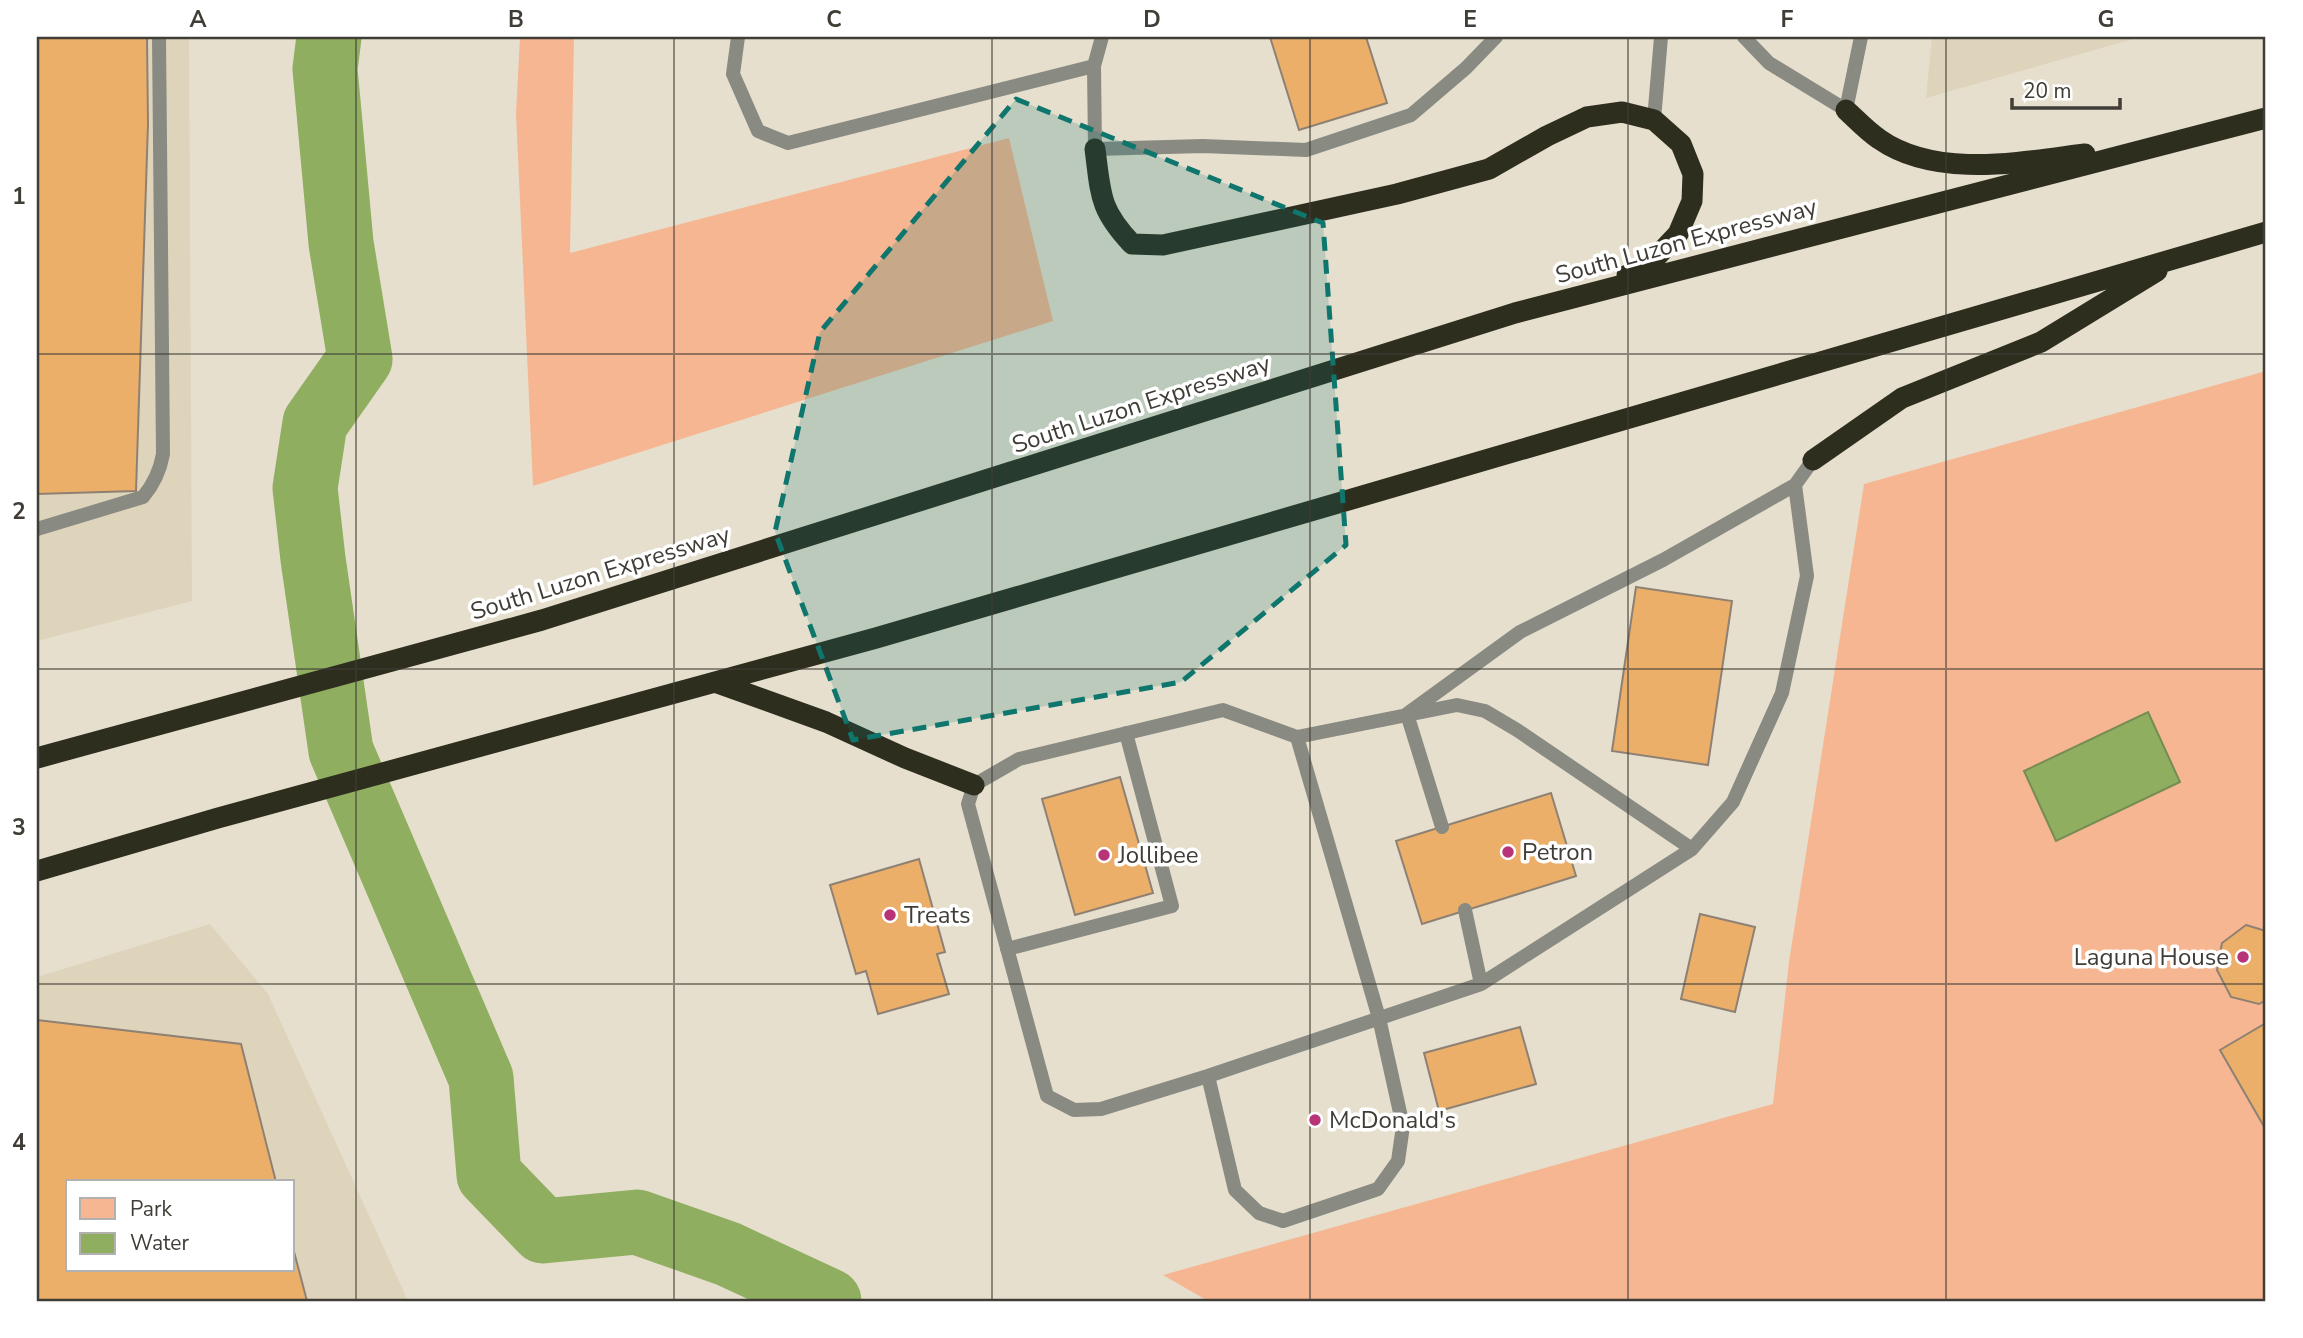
<svg xmlns="http://www.w3.org/2000/svg" width="2303" height="1338" viewBox="0 0 2303 1338" font-family="'Nunito Sans',sans-serif">
<style>
.built{fill:#ded4bb;fill-rule:evenodd}
.green{fill:#f6b692}
.water{fill:#8fae60;stroke:#778c53;stroke-width:2}
.lines{fill:none;stroke-linecap:round;stroke-linejoin:round}
.river{stroke:#8fae60;stroke-width:65}
.building{fill:#ebaf69;stroke:#8e8174;stroke-width:2}
.lane{stroke:#898a82;stroke-width:14}
.highway{stroke:#2e2e1f;stroke-width:21}
.marked{fill:#0f766e;fill-opacity:0.2;stroke:#0f766e;stroke-width:5;stroke-dasharray:14 9;stroke-linejoin:round}
.grid{fill:none;stroke:#403d36;stroke-width:2;stroke-opacity:0.55}
.poi-dot{fill:#b83479;stroke:#fff;stroke-width:2.5}
.labels{text-anchor:middle;stroke-width:7;stroke-linejoin:round;paint-order:stroke}
.street-label{font-size:24px;fill:#403d36;stroke:#fff}
.poi-label{font-size:24px;fill:#403d36;stroke:#fff;text-anchor:start}
.neatline{fill:none;stroke:#403d36;stroke-width:2.5}
.grid-label{font-size:23px;text-anchor:middle;font-weight:bold;fill:#403d36}
</style>
<rect width="100%" height="100%" fill="#e6dfcd"/>
<path class="built" d="M37,37h152l3,564 -155,40z
M1932,37h208l-214,61z
M210,924l58,70 140,307h-371v-324zM68,1182h224v88h-224z"/>
<path class="green" d="M520,37h54l-4,216 439,-115 44,183 -520,165 -17,-373z
M2266,371v930h-1058l-45,-26 610,-171 16,-142 75,-478z"/>
<path class="water" d="M2148,712l32,70 -124,59 -32,-70z"/>
<g class="lines">
<path class="river" d="M329,37l-4,32 16,174 19,116 -45,64 -10,65 8,71 28,192 140,327 8,97 54,56 94,-9 91,32 101,47"/>
</g>
<path class="building" d="M37,37h110l1,87 -12,367 -99,3z
M1270,37h96l21,66 -88,27z
M1636,587l96,14 -24,164 -96,-14z
M1120,777l33,116 -78,22 -33,-116z
M1551,793l25,83 -154,48 -26,-83z
M919,859l26,93 -8,2 12,40 -71,20 -12,-43 -10,3 -26,-89z
M1700,914l55,13 -20,85 -54,-13z
M2246,925l20,6v69l-7,4 -28,-7 -14,-27 5,-27z
M37,1020l204,24 35,138h-208v88h224v-26l15,57h-270z
M2266,1023v107l-46,-80z
M1520,1027l16,57 -97,27 -15,-58z"/>
<g class="lines">
<path class="lane" d="M738,37l-5,37 25,57 30,12 306,-77
M1102,37l-8,29 1,83 108,-3 103,4 105,-35 55,-47 30,-31
M1744,37l25,26 77,47 15,-73
M1654,120l7,-83
M37,529l106,-32c11,-13 17,-26 20,-43l-4,-417
M1442,827l-35,-113 113,-82 143,-72 132,-75
M1465,910l16,74 211,-135 41,-47 49,-109 25,-117 -12,-91 18,-25
M1007,949l165,-43 -46,-173
M1481,984l-273,92 -107,33 -27,1 -27,-14 -79,-292 6,-19 45,-26 204,-49 74,27 160,-32 28,6 32,19 175,119
M1208,1076l27,114 24,23 24,8 95,-32 20,-28 5,-35 -24,-108 -82,-281"/>
<path class="highway" d="M1846,110c11,10 21,21 33,29 57,40 142,23 206,15
M1095,149c6,46 4,60 37,95l31,1 234,-51 92,-25 58,-33 40,-19 35,-5 32,8 27,24 12,30 -1,27 -14,33 -34,36 -17,5
M1813,460l89,-62 139,-56 116,-71
M715,682l111,40 79,36 69,27
M37,758l505,-138 973,-307 751,-195
M37,871l181,-53 658,-180 1390,-406"/>
</g>
<path class="marked" d="M1016,99l307,124 23,322 -165,137 -328,58 -78,-208 45,-200z"/>
<path class="grid" d="M356,37v1264M674,37v1264M992,37v1264M1310,37v1264M1628,37v1264M1946,37v1264M37,354h2229M37,669h2229M37,984h2229"/>
<g class="poi-dot">
<circle cx="1508" cy="852" r="7"/>
<circle cx="1104" cy="855" r="7"/>
<circle cx="890" cy="915" r="7"/>
<circle cx="2243" cy="957" r="7"/>
<circle cx="1315" cy="1120" r="7"/>
</g>
<g class="labels">
<g class="street-label">
<text transform="translate(1686 241) rotate(-15)" y="8">South Luzon Expressway</text>
<text transform="translate(1141 404) rotate(-18)" y="8">South Luzon Expressway</text>
<text transform="translate(600 573) rotate(-17)" y="8">South Luzon Expressway</text>
</g>
<g class="poi-label">
<text x="1522" y="860">Petron</text>
<text x="1118" y="863">Jollibee</text>
<text x="904" y="923">Treats</text>
<text x="2229" y="965" text-anchor="end">Laguna House</text>
<text x="1329" y="1128">McDonald's</text>
</g>
</g>
<rect width="2303" height="1338" fill="none" stroke="#ffffff" stroke-width="77"/>
<rect x="66" y="1180" width="228" height="91" fill="#ffffff" stroke="#b3b1af" stroke-width="2"/>
<rect x="80" y="1198" width="35" height="21" fill="#f6b692" stroke="#b3b1af" stroke-width="2"/>
<text x="130" y="1216" font-size="21" fill="#403d36">Park</text>
<rect x="80" y="1233" width="35" height="21" fill="#8fae60" stroke="#b3b1af" stroke-width="2"/>
<text x="130" y="1250" font-size="21" fill="#403d36">Water</text>
<path d="M2012 98v10h108v-10" fill="none" stroke="#403d36" stroke-width="3.5"/>
<text x="2023" y="98" font-size="21" fill="#403d36" stroke="#ffffff" stroke-width="5" paint-order="stroke">20 m</text>
<rect x="38" y="38" width="2226" height="1262" class="neatline"/>
<g class="grid-label">
<text x="198" y="27">A</text>
<text x="516" y="27">B</text>
<text x="834" y="27">C</text>
<text x="1152" y="27">D</text>
<text x="1470" y="27">E</text>
<text x="1787" y="27">F</text>
<text x="2106" y="27">G</text>
<text x="19" y="204">1</text>
<text x="19" y="519">2</text>
<text x="19" y="835">3</text>
<text x="19" y="1150">4</text>
</g>
</svg>
